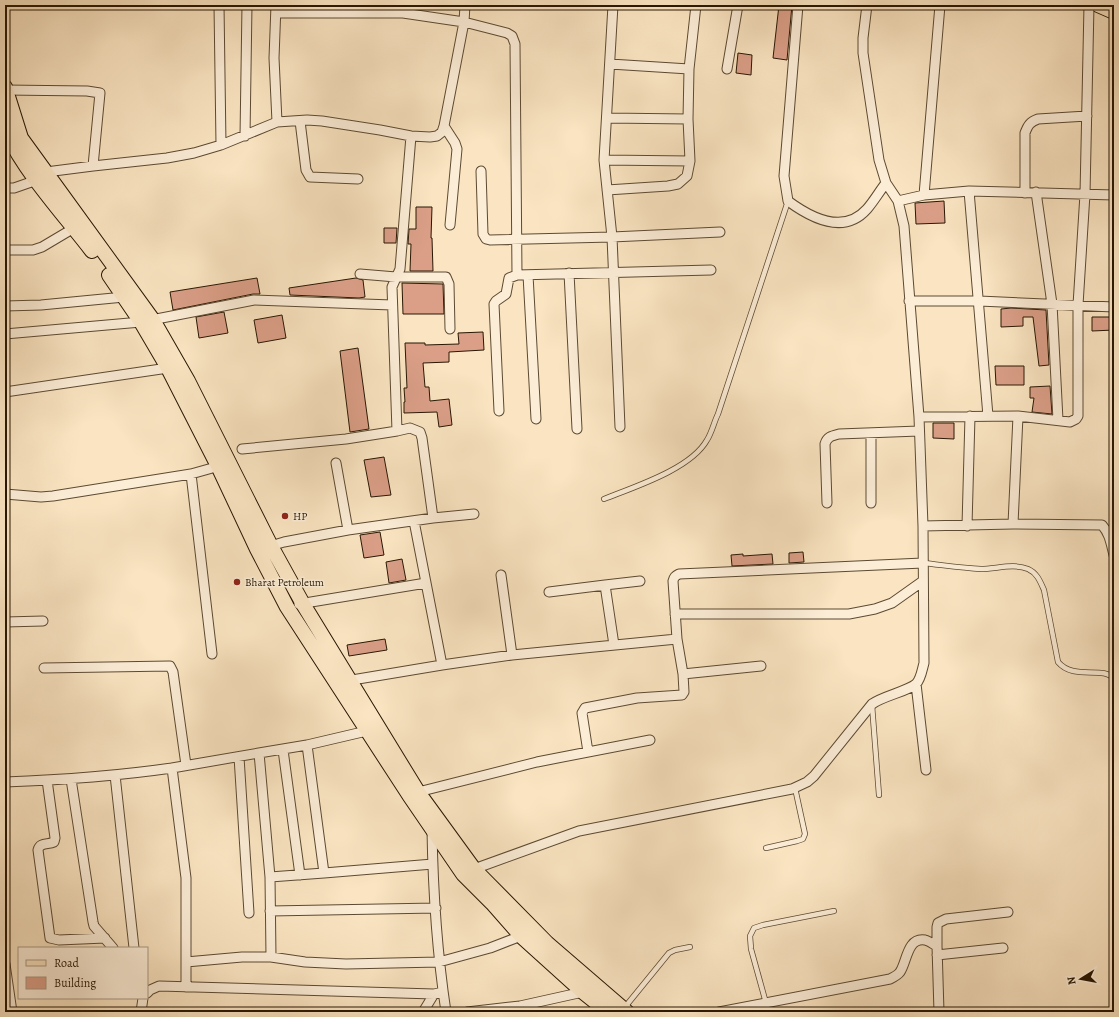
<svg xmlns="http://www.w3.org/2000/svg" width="1119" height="1017" viewBox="0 0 1119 1017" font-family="Alegreya,serif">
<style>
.building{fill:#db9f88;stroke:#281703}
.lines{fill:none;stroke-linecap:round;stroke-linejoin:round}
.lane-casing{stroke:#5c4a32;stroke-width:6}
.street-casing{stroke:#5c4a32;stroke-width:11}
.primary-casing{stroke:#281703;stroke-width:16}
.lane{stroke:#fcedd7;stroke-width:4.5}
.street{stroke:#fcedd7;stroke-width:9}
.primary{stroke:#fae4c1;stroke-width:14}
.poi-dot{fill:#8f2418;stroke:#fcedd7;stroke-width:1.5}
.labels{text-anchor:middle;stroke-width:3;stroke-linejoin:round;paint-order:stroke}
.poi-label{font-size:11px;fill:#281703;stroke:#fcedd7;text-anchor:start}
</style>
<rect width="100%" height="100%" fill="#fae4c1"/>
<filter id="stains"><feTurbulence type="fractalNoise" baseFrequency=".005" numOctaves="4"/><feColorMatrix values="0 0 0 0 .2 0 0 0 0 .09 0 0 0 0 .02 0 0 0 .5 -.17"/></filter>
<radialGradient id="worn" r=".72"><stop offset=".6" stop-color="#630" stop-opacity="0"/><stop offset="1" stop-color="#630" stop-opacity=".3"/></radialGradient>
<path class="building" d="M779,5h13l-5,55 -14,-2z
M738,53l14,2 -1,20 -15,-2z
M944,201l1,22 -29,1 -1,-21z
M416,207h16l-1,31h1l1,33h-23l1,-27h-3l1,-15h7z
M384,228h13l-1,15h-12z
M257,278l3,16h-7l-80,16 -3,-18z
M356,278l7,2 2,17 -6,1 -69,-3 -1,-7z
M402,283l41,1 1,30h-41z
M1011,308l35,2 3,55 -10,1 -6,-49h-10v9l-22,1v-18z
M224,312l4,21 -29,5 -3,-21z
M282,315l4,23 -28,5 -4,-23z
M1092,317h22v13l-22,1z
M483,332l1,18 -35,2v10l-26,1 2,24h4l1,14 19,-2 3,26 -13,2 -2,-15 -33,1v-11h1l-1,-14h3l-2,-45h20v2l34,-1 -1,-11z
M358,348l11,81 -19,3 -10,-81z
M995,366h29v19h-28z
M1050,386l2,28 -20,-2 2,-14h-4v-11z
M933,423h21v16l-21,-1z
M384,457l7,38 -20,2 -7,-37z
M380,532l4,23 -20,3 -4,-23z
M803,552l1,10 -15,1v-10z
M743,554v2l29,-2 1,10 -41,2 -1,-11z
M402,559l4,21 -17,3 -3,-21z
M385,639l2,11 -38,6 -2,-11z"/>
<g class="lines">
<g class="lane-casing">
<path id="lane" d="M604,499c30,-12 87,-30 103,-59 5,-8 7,-18 11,-26l70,-213
M923,563c19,2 39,5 58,6 15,0 33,-6 47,0 9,4 12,12 16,21l14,72c16,19 45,3 56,17
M872,705l7,90
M766,848l31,-7 6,-2 2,-5 -10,-46
M766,1003l-15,-54 -1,-13 4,-8 9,-3 71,-14
M625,1007l44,-54 6,-3 15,-3"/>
</g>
<g class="street-casing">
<path id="street" d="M219,5l2,140
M276,5l-2,53 3,64
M613,5l-9,155 8,77 8,190
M798,5l-14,171 4,25c23,17 56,34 79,8 7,-8 12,-17 19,-26
M276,13h127l61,9 43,11 5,3 3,8 2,231 194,-5
M689,69l7,-64
M727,69l11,-64
M5,90l82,1 13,2 -7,73
M607,118l81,1 1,-50 -79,-5
M300,121l6,49 4,7 48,2
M444,126l11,17 2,6 -7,76
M245,136l2,-131
M604,160l86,1 -2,-42
M481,171l2,63 3,5 4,1 122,-3 108,-5
M5,188h9l23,-8 9,-8 47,-6 74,-8 27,-5 27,-8 56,-23 30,-2 15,1 58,9 31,6 19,1 7,-1 5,-4 2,-6 20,-104 1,-17
M607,190l61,-4 10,-2 9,-8 3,-15
M969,191l19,225
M1036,192l16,112 6,116
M1025,193v-60c3,-8 5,-11 13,-14l49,-3
M924,195l16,-190
M898,201l26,-6 45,-4 145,4
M5,250h28l9,-3 32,-19
M569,273l8,156
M360,274l36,3h50l3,7 1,45
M528,275l8,144
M909,301h70l135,6
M5,306l36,-1 83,-8
M5,334l136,-12 113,-22 138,5
M5,392l163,-24
M499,411l-5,-107 2,-3 10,-7 3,-16 8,-3
M919,417l99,-1 52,6 6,-3 2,-3v-111l7,-111 4,-189
M242,449l104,-10 51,-8
M336,463l12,67
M191,474l21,180
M5,494l36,3 12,-1 138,-22 32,-9
M827,503l-2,-59c2,-7 6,-8 14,-10l80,-3
M871,503v-70
M433,518l41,-4
M414,521l28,144 70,-10 165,-16
M1013,524l5,-108
M923,526l90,-2 89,1c8,9 9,19 12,30
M967,526l3,-110
M267,547l17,-5 64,-12 85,-12 -11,-80 -2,-6 -10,-4 -13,3 -5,-144 8,-18 11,-133
M501,575l11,80
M605,585l35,-4
M549,592l56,-7 9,60
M299,604l127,-21
M675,614h174l26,-5 17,-6 31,-22
M5,622l38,-1
M44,668l126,-2 3,6 13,93
M683,674l78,-8
M346,681l96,-16
M916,684l10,86
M307,745l64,-15
M283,750l17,125
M588,752l-6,-39 3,-5 52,-10 45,-3 2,-3 -1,-18 -6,-35 -4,-58c1,-4 2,-5 6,-7l244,-11
M259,753l48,-8 17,128 109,-9
M239,757l10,156
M115,775l19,173
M71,779l22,143 1,4 19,22
M47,780l8,58 -1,4c-6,3 -14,0 -16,8l12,88 9,2 46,-2
M5,782c56,-2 111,-6 167,-14
M418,792l119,-30 113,-22
M432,830c1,61 5,122 14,182
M474,869l105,-38 213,-42 15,-7 7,-6 58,-72c11,-8 36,-13 44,-20 5,-5 6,-14 8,-21l-1,-137 -4,-109 -15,-191 -6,-25 -12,-18 -7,-23 -16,-107v-15l4,-33
M270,877l54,-4
M270,911l166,-3
M937,955l66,-7
M186,962l56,-5h29
M5,964l7,48
M186,987v-109l-14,-110 87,-15 11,124 1,80 34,5 41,2 93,-2 51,-14 31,-12
M147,993l3,-3 9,-4 275,8 9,-2
M141,1012l2,-14
M423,1012l11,-18
M467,1012l53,-6 63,-14
M719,1012l171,-33c4,-2 8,-4 10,-7 7,-10 7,-35 25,-32 4,1 8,4 12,6
M939,1012l-2,-66v-19l1,-4 8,-4 62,-7"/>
</g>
<g class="primary-casing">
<path id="primary" d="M1098,5l16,7
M5,87l16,51 132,182 35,61 83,165 32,58 115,188 56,77 73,74 80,69
M5,130c22,45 57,82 87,121
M109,275l32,47 27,46 50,98 39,83 30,58 122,188 54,79 29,29 29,33 62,56 25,20"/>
</g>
<use href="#lane" class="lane"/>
<use href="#street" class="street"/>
<use href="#primary" class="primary"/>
</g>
<g class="poi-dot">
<circle cx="285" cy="516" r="4"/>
<circle cx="237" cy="582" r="4"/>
</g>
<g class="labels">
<g class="poi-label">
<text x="293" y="520">HP</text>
<text x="245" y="586">Bharat Petroleum</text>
</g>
</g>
<rect width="1119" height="1017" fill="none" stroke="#fae4c1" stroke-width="20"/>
<rect x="6" y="6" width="1107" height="1005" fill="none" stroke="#281703" stroke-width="2"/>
<rect x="10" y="10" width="1099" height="997" fill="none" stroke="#281703"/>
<rect x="18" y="947" width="130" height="52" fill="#fcedd7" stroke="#a79782"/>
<rect x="26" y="960" width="20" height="6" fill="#fae4c1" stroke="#a79782"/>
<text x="54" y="967" font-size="12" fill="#281703">Road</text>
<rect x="26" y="977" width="20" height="12" fill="#db9f88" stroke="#a79782"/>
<text x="54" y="987" font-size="12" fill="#281703">Building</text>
<g transform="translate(1081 979) rotate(259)" stroke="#fcedd7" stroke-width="3" paint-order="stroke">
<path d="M0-3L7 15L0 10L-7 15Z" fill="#281703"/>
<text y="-6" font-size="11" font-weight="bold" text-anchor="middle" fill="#281703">N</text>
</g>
<rect width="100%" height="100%" filter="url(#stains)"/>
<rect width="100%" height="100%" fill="url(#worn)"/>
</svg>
